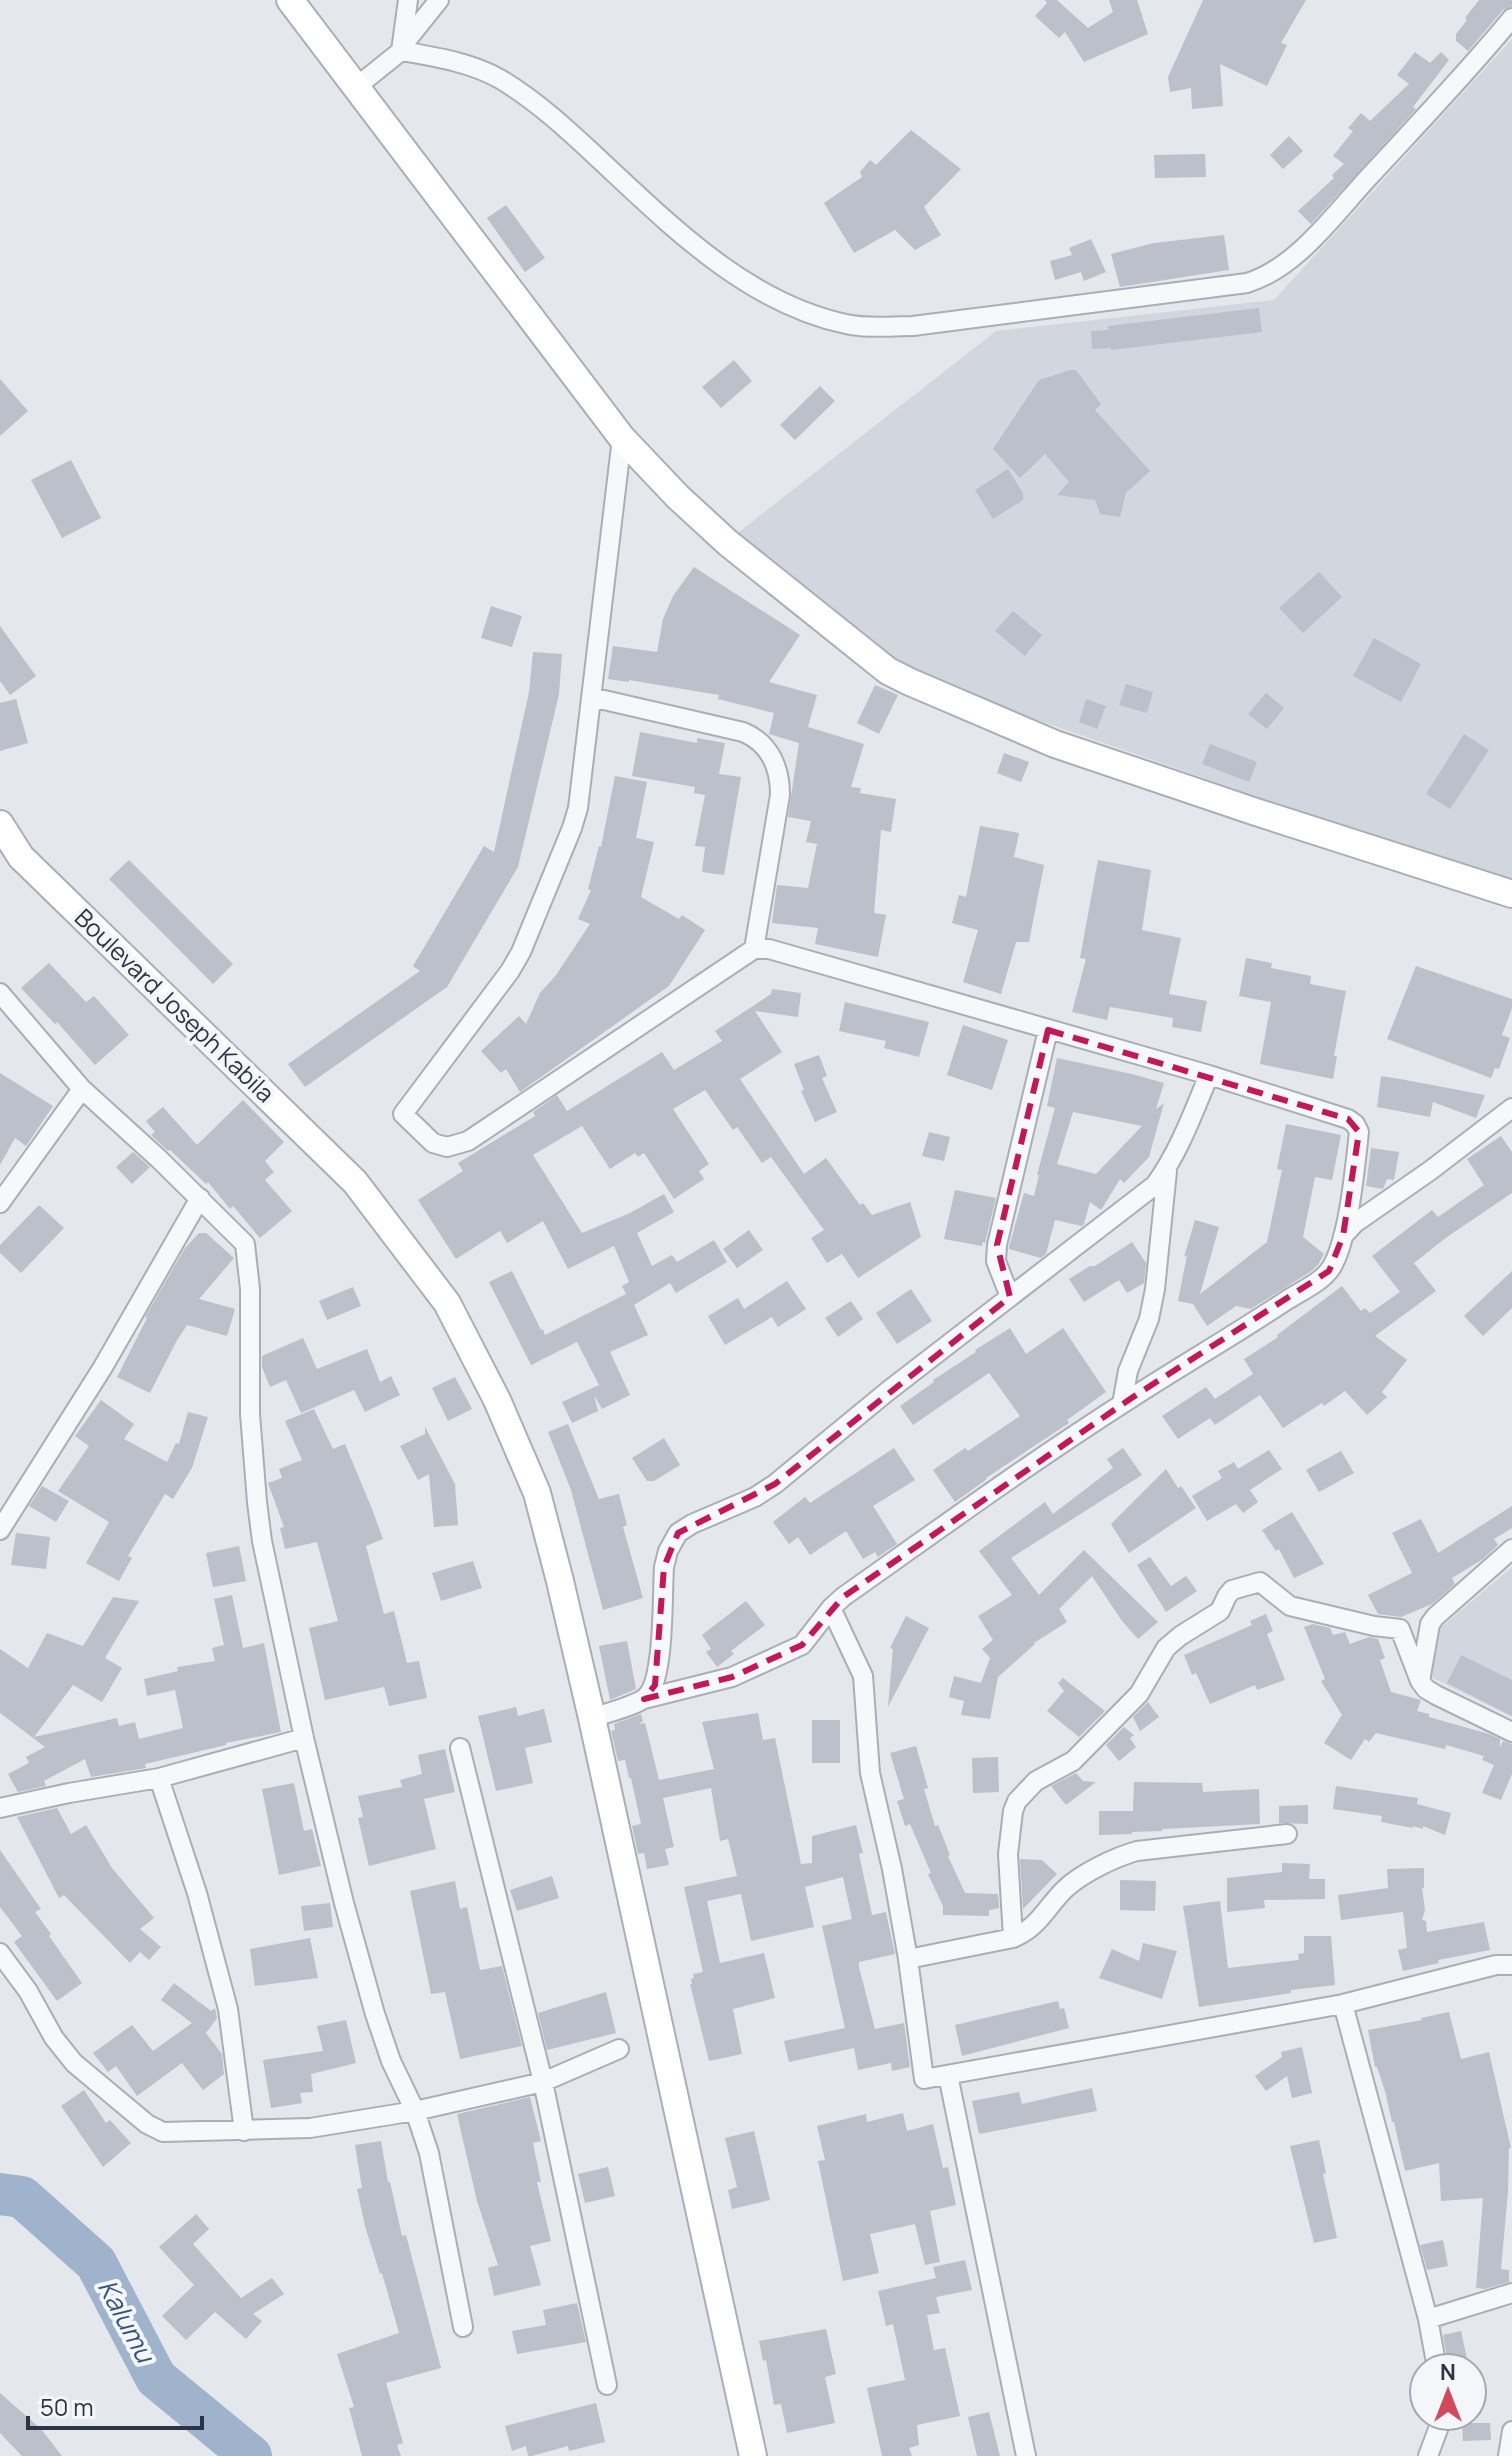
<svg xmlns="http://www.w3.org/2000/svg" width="1512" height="2456" viewBox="0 0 1512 2456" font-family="Manrope,sans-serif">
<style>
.built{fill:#d2d6de}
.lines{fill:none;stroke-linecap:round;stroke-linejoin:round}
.river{stroke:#9fb4cc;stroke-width:42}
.building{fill:#bbc0ca;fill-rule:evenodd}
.street-casing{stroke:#a9aeb7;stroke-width:22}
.secondary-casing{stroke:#a9aeb7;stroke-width:30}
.street{stroke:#f7f8fa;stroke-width:18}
.secondary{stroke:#fff;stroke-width:26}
.marked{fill:none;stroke:#c2185b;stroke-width:6;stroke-dasharray:16 10;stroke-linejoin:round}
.labels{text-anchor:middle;stroke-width:8;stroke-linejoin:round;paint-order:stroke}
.street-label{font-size:24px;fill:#2b3445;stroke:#f4f6f9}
.water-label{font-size:26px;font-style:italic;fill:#34527a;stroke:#f4f6f9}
</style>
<rect width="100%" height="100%" fill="#e4e7ec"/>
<path class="built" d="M1512,39v851l-59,-25 -570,-199 -153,-127 266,-208 278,-31z
M1512,1567v150l-83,-41 10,-47z"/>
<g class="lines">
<path class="river" d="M0,2194l22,3 74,66 60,115 95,78"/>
</g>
<path class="building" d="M1045,0h12l31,28 25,-16 -4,-12h28l11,34 -64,28 -19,-30 -6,6 -24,-22 12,-13z
M1203,0h103l-25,43 6,2 -20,41 -47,-22 3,42 -31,3 -1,-21 -21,4 -2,-15z
M1479,0h33v6l-9,4 -35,41 -12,-10v-7l11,-14 -2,-2z
M1415,52l15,11 11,-11 8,8 -36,47 3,2 -105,115 -13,-13 36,-33 -2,-3 12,-11 -11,-8 20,-25 -5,-3 13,-15 9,8 39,-37 -12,-9z
M911,130l50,39 -37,38 17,28 -26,15 -20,-20 -41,23 -30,-50 38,-26 -2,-5 10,-12 6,5z
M1289,136l14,15 -20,18 -13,-14z
M1205,154l1,23 -51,1 -1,-23z
M506,205l39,53 -20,14 -38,-54z
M1224,235l5,35 -109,17 -9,-33 43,-11z
M1091,239l15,33 -22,9 -3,-9 -26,8 -5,-19 22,-6 -3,-7z
M1259,308l3,24 -151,18v-2l-19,1 -1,-18 18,-1 -1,-4z
M734,360l18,21 -31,27 -19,-21z
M1070,370h6l25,34 -6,6 55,61 -24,22 -6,24 -20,-3 -5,-14 -38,-5 12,-13 -24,-28 -25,24 -27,-29 46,-69z
M0,379l28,32 -28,25z
M820,386l15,15 -40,39 -15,-15z
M71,460l30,58 -39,20 -31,-58z
M1008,469l15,24v7l-30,19 -18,-29z
M694,567l106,68 -31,47 48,13 -9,32 56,17 -13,43 10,1 -1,5 36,6 -5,33 -10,-2 -7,83 12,2 -8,42 -63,-13 3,-16 -46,-5 5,-38 31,3 9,-44 -11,-2 5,-21 -23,-4 11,-74 -30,-9 5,-21 -56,-14 1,-4 -90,-15v2l-21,-3 5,-33 44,6 6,-33 10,-23z
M1319,572l23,25 -39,36 -24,-25z
M491,606l31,10 -10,31 -31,-9z
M1013,611l29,24 -17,21 -30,-25z
M0,626l36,50 -26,19 -10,-14z
M1374,638l47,26 -20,38 -48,-26z
M533,652l29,2 -3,40 -41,173 -71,120 -142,100 -17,-23 132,-93 -7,-5 71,-120 10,6 35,-160z
M1126,684l27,8 -6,21 -28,-8z
M875,685l23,10 -19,39 -22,-11z
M1266,693l18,15 -17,21 -19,-15z
M16,699l12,44 -28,8v-48z
M1086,699l20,7 -9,23 -18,-7z
M640,732l57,11v-5l28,5 -6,31 22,3 -17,98 -22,-3 3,-25 -10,-1 10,-51 -11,-2 1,-6 -63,-11z
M1464,734l25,16 -39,59 -24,-15z
M1210,744l47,18 -8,20 -47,-18z
M1004,753l25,9 -8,20 -24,-9z
M615,776l32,6 -11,56 18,4 -13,55 38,22 3,-4 23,15 -36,56 -149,106 -14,-23 -5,4 -20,-22 38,-35 7,8 14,-31 16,-18 34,-51 -12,-5 13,-29 -3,-1 11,-43 2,1z
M980,826l39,7 -5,24 30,8 -15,77h-13l-15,52 -38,-12 15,-52 -26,-7 7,-28 7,2z
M129,860l104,104 -20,20 -104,-105z
M1098,860l53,10 -9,60 39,8 -12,56 38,7 -6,31 -29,-5 1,-9 -63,-11 -3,13 -35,-8 14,-53 -6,-1z
M1246,958l26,5 -1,5 40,8 -1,8 36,7 -12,65h3l-4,23 -73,-15 11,-62 -32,-6z
M49,963l37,39 8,-6 35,39 -34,30 -38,-43 -2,2 -34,-36z
M1416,966l96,33v9l-10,27 8,3 -11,31 -4,-1 -4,10 -104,-39z
M772,989l29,4 -3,24 -43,-6 27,41 -42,27 64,95 22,-16 34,47 3,-2 9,12 38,-13 11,35 -63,41 -16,-24 -15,9 -16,-25 13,-8 -53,-73 -9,6 -25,-36 -4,3 -28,-40 -32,19 36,55 -10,7 5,8 -30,20 -30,-46 -6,4 -3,-4 -25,16 -28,-43 -49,29 49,78 48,-20 34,-19 10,18 -37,21 15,33 20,-11 5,7 37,-22 13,22 -51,31 -6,-10 -36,22 14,30 -38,17 20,43 -28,14 -8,-14 4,16 -26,12 -10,-21 37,-17 -22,-43 -46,23 -42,-83 23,-11 29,59 2,-1 2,6 81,-41 -4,-8 7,-4 -15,-36 -46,23 -25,-48 -36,22 -7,-12 -44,28 -38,-59 45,-29 -5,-8 77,-47 -2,-4 24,-17 10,16 95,-59 12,18 48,-29 -7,-10 56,-37z
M845,1002l84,20 -10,35 -35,-9 2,-7 -47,-10z
M963,1025l45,15 -16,50 -45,-15z
M819,1055l8,21 -5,2 15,34 -22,10 -14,-31 3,-1 -10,-26z
M1057,1058l75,16 32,9 -8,26 8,-6 -15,54 -25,26 -4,-4 -19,31 -11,-8 -6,22 -2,2 -27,-6 -9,34 -5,4 -32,-9v-2l15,-54 10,3 5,-21h-2l18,-67 -8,-2zM1073,1112l69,14 -46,48 -39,-10z
M0,1073l53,33 -27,40 -11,-8 -15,27z
M1381,1076l19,3 85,16 -9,23 -43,-16 -3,15 -53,-10z
M243,1100l41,42 -19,19 9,11 -9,8 27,31 -32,27 -27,-32 -3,3 -22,-27 -2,2 -36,-34 -2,1 -17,-16 4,-3 -9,-11 17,-14 34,38z
M1286,1124l55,11 -9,45 -17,-3 -12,60 21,17 -6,11 -8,7 -59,37 -15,-3 -29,20 -14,-22 -15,-3 9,-46 -3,2 11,-37 24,7 -19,67 67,-52 15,-72 -5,-1z
M929,1132l21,5 -6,24 -22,-5z
M1501,1136l11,16v41l-65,44 -33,26 22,28 -61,45 32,24 -25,32 5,5 -20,18 -22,-24 -21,15 -2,-3 -39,25 -23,-33 -45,30 -5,-7 -32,21 -16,-23 44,-29 9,12 38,-25 -9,-15 34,-22 -1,-2 65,-49 19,25 4,-3 5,5 30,-21 -28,-36 60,-46 6,7 46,-32 -17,-26z
M1371,1148l28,4 -5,28 -7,-1 -4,10 -17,-3z
M133,1152l17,15 -18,17 -16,-17z
M955,1190l41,8 -11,45 -2,-1 -1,4 -38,-7z
M39,1205l25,23 -43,45 -21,-20v-8z
M749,1230l14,20 -26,18 -14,-19z
M199,1233h7l28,25 -35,41 36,10 -8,27 -40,-11 -11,17 -26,51 -33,-16 30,-59 -2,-1 40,-69z
M1132,1242l14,21 -2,20 -17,10 -8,-13 -35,22 -15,-23 21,-13h5z
M1512,1271v37l-29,28 -19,-20z
M787,1281l19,28 -28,18 -6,-10 -47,28 -17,-29 30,-18 6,11z
M353,1287l8,19 -34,14 -8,-19z
M911,1289l21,32 -35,23 -21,-31z
M851,1301l12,18 -25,18 -13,-19z
M1010,1328l16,26 37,-26 43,64 -39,28 2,3 -83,55 1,1 -32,23 -22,-32 32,-22 3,3 52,-35 -31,-43 -76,52 -13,-19 34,-24 -1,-2 43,-28 -1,-2z
M303,1338l14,31 50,-20 13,33 11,-6 9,19 -35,17 -11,-22 -53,23 -15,-33 -16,7 -8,-20v-11z
M455,1377l17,32 -24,12 -16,-33z
M101,1400l33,24 -10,15 43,23 9,-19 3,1 9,-32 20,5 -16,51 -19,31 -8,-5 -37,62 4,2 -13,23 -33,-18 23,-41 -51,-31 31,-45 -14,-10z
M314,1409l19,40 12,-5 27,65 11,30 -17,7 18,68 10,-3 13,52 12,-2 8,37 -38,8 -5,-19 -59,13 -16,-72 29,-7 -21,-79 -32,7 -5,-21 4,-1 -16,-44 14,-5 -3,-9 23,-9 -17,-39z
M568,1424l31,75 20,-5 8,31 -4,2 20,71 -40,12 -32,-120 -23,-58z
M425,1427l30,57 3,41 -24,2 -5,-53 -11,6 -18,-34 25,-12z
M664,1438l16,27 -26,16h-7l-15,-23z
M894,1448l21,32 -42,26 24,38 -19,13 -3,-5 -12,7 -17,-28 -36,24 -12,-18 -9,7 -16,-22 32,-25 5,6z
M1123,1448l19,27 -131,83 28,37 45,-45 74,72 -20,17 -16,-18 -30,-45 -33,33 8,13 -33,21 1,1 -37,33 -8,42 -29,-4 3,-14 -15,-4 5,-21 27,7 9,-25 -8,-9 11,-9 -15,-24 34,-21 -33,-44 66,-49 8,12 60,-46 -6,-9z
M1269,1450l13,19 -32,21 8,12 -15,11 -7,-9 -29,17 -15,-25 30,-18 -4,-7 16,-9 4,7z
M1341,1451l13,22 -35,19 -13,-22z
M1166,1469l12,19 3,-2 15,22 -67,45 -18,-29z
M42,1486l27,15 -13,21 -27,-16z
M1512,1506v22l-18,11 4,6 -15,14 -31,19 3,6 -23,20 -31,13 -23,-3 -10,-19 44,-22 -20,-40 29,-14 17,34z
M1292,1512l32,52 -30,14 -15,-29 -3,2 -14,-21z
M16,1533l34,4 -4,32 -35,-4z
M239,1546l7,35 -33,6 -7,-34z
M1150,1557l21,29 15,-10 11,15 -31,21 -29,-47z
M473,1561l9,27 -41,13 -9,-28z
M232,1595l11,53 21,-5 17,89 -55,11v2l-81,19 1,4 -55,9 -6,-18 -41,22 2,5 -28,6 -10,-18 21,-11 -3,-6 19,-10 -45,-34v-64l28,19 19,-35 36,13 30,-49 26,4 -34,57 17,10 -20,34 -29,-17 -39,52 83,-19 2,8 16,-4 4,17 44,-11 -8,-38 -28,6 -3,-17 34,-8 -1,-4 38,-6 -3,-13 12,-3 -10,-46z
M746,1601l19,24 -34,26 3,3 -17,13 -11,-15 5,-3 -9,-14z
M1266,1614l7,17 -6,3 18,46 -28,10 -2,-5 -45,19 -14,-31 -4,2 -8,-20 68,-30 -2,-4z
M906,1616l23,12 -41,79 5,-58 -3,-1z
M1313,1624l17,4 3,7 12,-3 5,12 19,-7 9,2 7,19 -5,2 11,32 30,8 -4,11 12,3v3l60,17 11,5v8l3,-6 9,3v30l-11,26 -19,-7 12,-28 -12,-5 2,-4 -38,-11 -1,4 -69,-16 -7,9 -4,-3 -14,21 -27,-17 18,-28 -21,-34 4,-2 -21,-52z
M627,1641l9,48 -26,11 -11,-54z
M1461,1655l51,25v36l-65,-33z
M1063,1678l42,33 -26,26 -32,-26 17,-20 -6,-8z
M1148,1702l11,15 -19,14 -7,-14z
M516,1707l2,9 26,-7 8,33 -27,6 8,35 -37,8 -18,-75z
M758,1713l5,27 12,-2 26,126 11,-1v-27l44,-11 7,28 -4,1 13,61 14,-3 9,42 -36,8v5l16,62 29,-6 6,44 -18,4 -1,-8 -33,7 -4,-22 -65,14 -5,-21 61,-13 -23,-102 30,-7 -9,-42 -38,10 9,40 -63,14 -10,-47 -34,7 13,62 44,-10 11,45 -42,11 9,45 -33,7 -19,-77h2l-1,-5 3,-1 -1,-4 10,-2 -19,-85 53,-11 -9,-37 -8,2 -9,-53 -48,10 11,49 -9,2 4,16 -22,4 -3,-16 -6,1 -6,-28 9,-2 -10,-46h-2l-4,-18 -7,1 -7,-30 4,-1 -1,-6 27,-10 2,7 -4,3 6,-1 14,57 55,-11 -12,-47z
M812,1720h28v43h-28z
M1124,1727l10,8 -4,3 6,9 -17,14 -13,-16z
M916,1746l12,42 -4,1 11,37 3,-1 12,30 -2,1 17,37 33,1 1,14 -10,2v6l-46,-1v-9l-15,-32 3,-1 -21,-49 -5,2 -8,-25 7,-2 -14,-46z
M445,1749l10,43 -31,7 12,50 -67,17 -11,-48 5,-1 -5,-21 44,-9 -2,-7 22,-6 -4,-19z
M998,1757l1,35 -26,1 -1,-35z
M1076,1773l7,8 13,1 -30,23 -15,-19z
M1134,1782l68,1 1,9 56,-3 1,35 -98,5v2l-30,1v2l-33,1v-24h34z
M294,1783l10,48 8,-2 9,37 -42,9 -17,-86z
M1336,1786l82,12 -1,6 34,9 -6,22 -22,-9v3l-10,-3v2l-32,-6 1,-6 -49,-7z
M1308,1805v19l-29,-1v-17z
M57,1808l14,26 15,-9 26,43 42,50 -14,11 21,18 -12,13 -9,-8 -10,11 -66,-68 -5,3 -42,-81z
M0,1850l41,59 -6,3 16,22 -2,2 33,47 -25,18 -43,-59 8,-6 -22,-29z
M1020,1859l22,1 15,14 -34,35z
M1282,1863l28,1 -1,15h16v20l-61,1 1,8 -38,4v-34l55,-6z
M1424,1868v20h-2l3,22 -3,10 4,1 1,11 57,-10 6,28 -52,10 1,3 -36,8 -5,-21 9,-2 -4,-36 -62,8 -3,-25 50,-7 -1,-19z
M552,1876l7,22 -42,13 -7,-21z
M1120,1880l36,1 -1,30 -35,-1z
M455,1881l5,28 7,-2 13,63 22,-4 20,80 -62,13 -15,-67 -14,2 -21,-103z
M1220,1901l8,67 71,-8 -1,-6 6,-1v-17h27l4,49 -44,5v3l-92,14 -16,-101z
M330,1903l3,24 -29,4 -3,-25z
M310,1938l8,40 -63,8 -5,-37z
M1143,1943l34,8 -15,48 -63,-21 13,-29 27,12z
M174,1983l37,28 4,-3 2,10 -11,15 16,21 2,20 -21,16 -21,-27 -45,33 -21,-30 -8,6 -15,-19 39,-28 21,26 39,-28 -31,-23z
M606,1992l10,41 -69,17 -9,-37z
M1058,2001l2,8 4,-1 5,20 -107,28 -7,-31z
M1449,2012l12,47 28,-7 22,96h-2l-1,44 -7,77 8,1v12l-24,7 -9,-1 7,-90 -42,3 -2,-38 -34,8 -11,-49h-2l-7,-31 -8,-24h-2l-7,-37 54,-10 -1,-2z
M346,2020l10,43 -45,11 2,18 -13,1 2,10 -31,5 -8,-48 60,-9 -6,-25z
M1302,2047l10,46 -20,5 -5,-22 -21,15 -11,-15 27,-19 -1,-5z
M1092,2088l5,23 -118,23 -7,-33 47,-9 3,12z
M84,2090l22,33 4,-3 21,23 -28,24 -42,-61z
M530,2097l11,44 -8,2 8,39h-4l14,59 -21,5 11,39 -47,11 -6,-28 10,-3 -21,-64 -20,-87z
M903,2113l4,18 26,-7 10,44 5,-1 8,38 -26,6 10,51 -15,3 -10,-41 -45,10 9,39 -36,8 -25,-120 7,-1 -8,-34 49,-12 1,8z
M754,2131l16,69 -38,9 -4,-19 9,-3 -12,-49z
M1319,2140l7,33 -3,1 14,64 -23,5 -24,-97z
M381,2141l7,41h2l12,54 4,-1 35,133 -55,15 17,60 -6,2 4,11h-39l-13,-48 5,-1 -17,-53 62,-21 -17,-60 -2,1 -15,-48 -8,-37 5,-1 -7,-43z
M608,2167l7,29 -30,7 -7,-29z
M196,2214l13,15 -16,15 48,54 31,-20 12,16 -31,20 9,7 -16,18 -31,-27 -29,28 -24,-24 32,-31 -35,-38z
M1443,2240l5,26 -21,4 -7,-25z
M965,2260l7,30 -36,7 4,16 -13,2 7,35 11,-2 15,68 -43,9 2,20 -10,3 3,8h-30l-15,-68 38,-8 -12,-56 -7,2 -8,-35 58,-13 -3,-11z
M577,2303l9,39 -69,12 -5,-23 34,-6 -3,-15z
M826,2329l10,45 -11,3 10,46 -48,10 -6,-29 -7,1 -8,-45 -3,1 -4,-20z
M1461,2331l8,37h-20l-6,-33z
M0,2393l41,36 21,27h-40l-22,-23z
M596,2403l9,39 -36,9 -1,-5 -36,10h-4l-2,-10 -14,5 -7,-25z
M989,2412l11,44h-23l-9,-39z
M1462,2423h28l1,17 -28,1z"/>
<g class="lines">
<g class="street-casing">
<path id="street" d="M403,45l36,-45
M401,51c34,6 69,11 99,28 37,22 69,52 100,81 71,66 147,143 246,164 21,5 45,2 67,2l334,-43c49,-15 86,-67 120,-104 49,-53 99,-105 145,-161
M355,88l46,-37 7,-51
M622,438l-44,370 -6,20 -51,124 -11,19 -107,143 30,29 14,4 21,-6 286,-192h15l440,126 139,44 7,5 4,8c-4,35 -10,107 -28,136 -9,14 -30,23 -44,32 -51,34 -103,64 -154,97 -99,63 -194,132 -290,200l-12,11 -29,37 -70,32 -88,22
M591,697l152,35c27,11 37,36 37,63l-26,154
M0,993l82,96 -82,114
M82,1089l77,70 86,85 5,45v125l7,88 5,39 42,197 40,165 31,111 16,47 24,50 14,42 34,174
M1343,1236l12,-13 76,-53 81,-62
M1010,1297l-14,-36 1,-16 51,-215
M1122,1404l6,-33 21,-52 6,-30 12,-118
M0,1530l103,-163 97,-169
M1512,1549l-77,68 -5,7 -10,57 6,8 10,6 76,37
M831,1608l32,68 7,97 22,96 16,90 16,120 419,-75 85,315 9,49
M592,1718c14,-5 44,-12 54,-21 19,-17 16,-102 18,-130l4,-16 10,-18 14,-9 63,-27 20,-13 113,-93 267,-206c24,-33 38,-72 54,-110
M460,1748l83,334 64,303
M0,1808l69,-15 90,-15
M1013,1938l-5,-84 5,-43 4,-10 19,-20 37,-20 66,-67 27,-46 14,-12 40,-25 7,-15 5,-6 28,-8 30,24 84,20 26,3 20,52
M0,1953l28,38 26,47 20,25 73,61 16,8 147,-4 105,-17 128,-29 76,-33
M908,1959l105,-21c26,-11 32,-29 51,-48 16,-16 51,-33 73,-39l150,-17
M1343,2004l153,-39h16
M948,2075l78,381
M244,2131l-16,-122 -31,-116 -38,-115 145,-40
M1428,2319l84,-26
M1428,2456l15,-40
M1508,2456l4,-25"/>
</g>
<g class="secondary-casing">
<path id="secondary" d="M290,0l332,438 56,59 50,46 160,128 22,11 145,62 201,68 256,82
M0,824l21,33 334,325 92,121 50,97 40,93 23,88 32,137 161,738"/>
</g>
<use href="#street" class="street"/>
<use href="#secondary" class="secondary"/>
</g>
<path class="marked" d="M1048,1030l300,89 11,13 -16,104 -14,35 -196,126 -290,200 -41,48 -70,32 -88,22 11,-14 9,-118 14,-34 97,-49 235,-187 -13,-52z"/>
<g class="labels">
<g class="street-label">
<text transform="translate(174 1006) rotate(44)" y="8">Boulevard Joseph Kabila</text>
</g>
<g class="water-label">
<text transform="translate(126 2321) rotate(62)" y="9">Kalumu</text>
</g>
</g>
<g transform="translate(1448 2392)"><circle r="38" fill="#f4f6f9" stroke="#a4a8b1" stroke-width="2"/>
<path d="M0-6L14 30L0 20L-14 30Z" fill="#d1495b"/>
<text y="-12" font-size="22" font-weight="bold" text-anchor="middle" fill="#2b3445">N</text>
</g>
<path d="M28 2416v12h174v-12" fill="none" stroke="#2b3445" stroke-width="4"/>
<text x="40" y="2416" font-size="24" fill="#2b3445" stroke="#f4f6f9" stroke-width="6" paint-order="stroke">50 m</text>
</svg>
